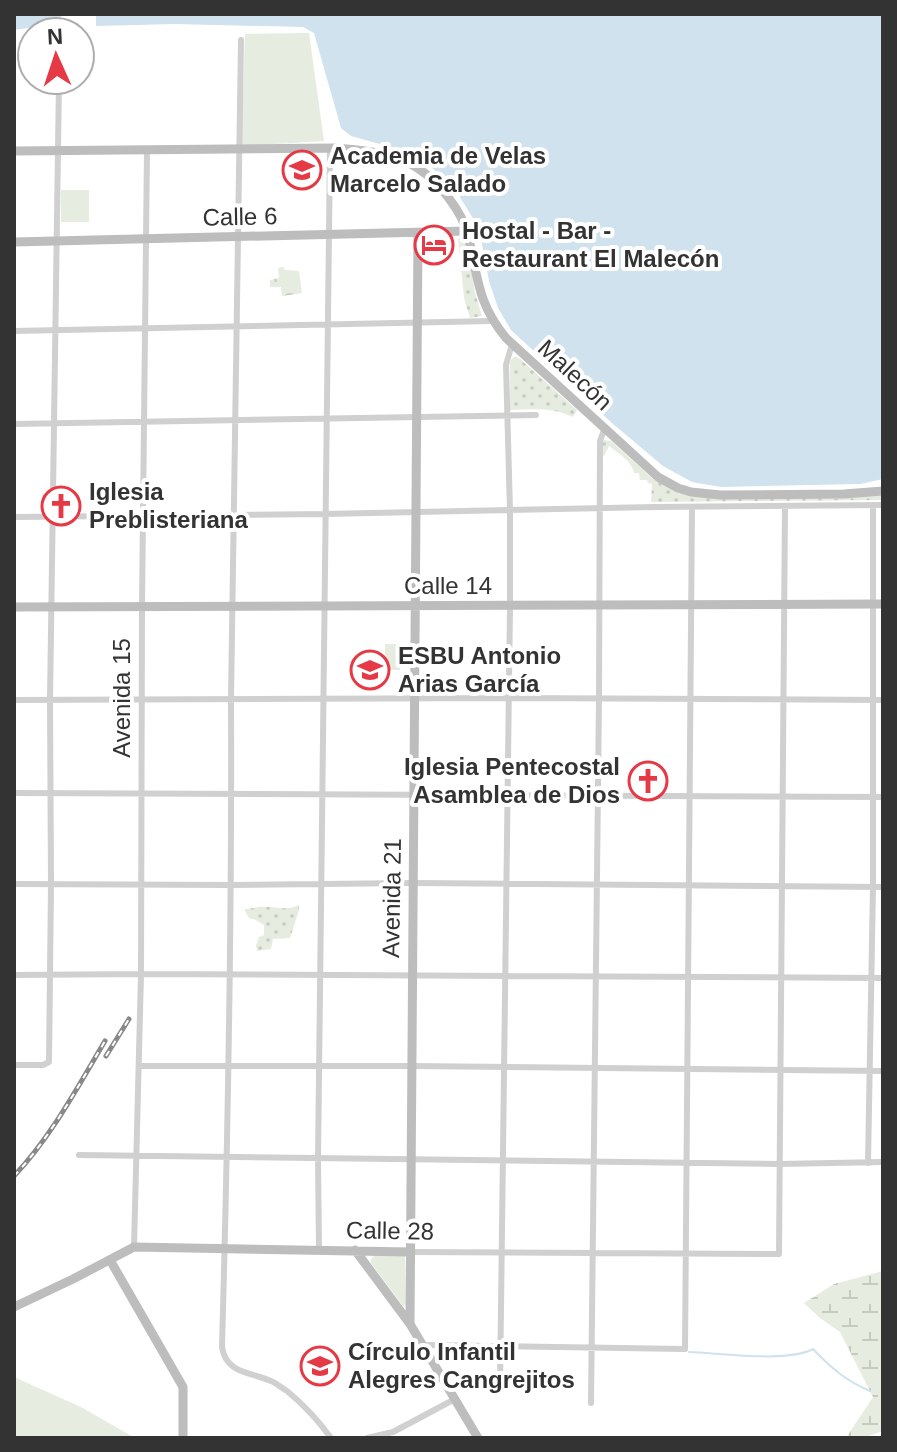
<svg xmlns="http://www.w3.org/2000/svg" width="897" height="1452" viewBox="0 0 897 1452" font-family="Helvetica,sans-serif">
<style>
.grass{fill:url(#grass-dots)}
.forest{fill:url(#forest-crowns)}
.wetland{fill:url(#wetland-marsh)}
.park{fill:#e6ecdf}
.water{fill:#cfe2ee}
.lines{fill:none;stroke-linecap:round;stroke-linejoin:round}
.stream{stroke:#cfe2ee;stroke-width:2}
.street{stroke:#d0d0d0;stroke-width:6}
.secondary{stroke:#bdbdbd;stroke-width:9}
.rail-casing{stroke:#888;stroke-width:5}
.rail{stroke:#fff;stroke-width:2;stroke-dasharray:6;stroke-linecap:butt}
.labels{text-anchor:middle;stroke-width:8;stroke-linejoin:round;paint-order:stroke}
.poi-label{font-size:24px;font-weight:bold;fill:#333;stroke:#fff;text-anchor:start}
.street-label{font-size:24px;fill:#333;stroke:#fff}
</style>
<defs>
<pattern id="grass-dots" width="8" height="8" patternUnits="userSpaceOnUse" patternTransform="scale(2)"><rect width="8" height="8" fill="#e6ecdf"/><path d="M2 2h.1M6 6h.1" fill="none" stroke="#c6cbc0" stroke-width="1.8" stroke-linecap="round"/></pattern>
<pattern id="forest-crowns" width="20" height="18" patternUnits="userSpaceOnUse" patternTransform="scale(2)"><rect width="20" height="18" fill="#e6ecdf"/><path d="M2 6a3 3 0 1 1 6 0M12 15a3 3 0 1 1 6 0" fill="none" stroke="#c6cbc0"/></pattern>
<pattern id="wetland-marsh" width="20" height="14" patternUnits="userSpaceOnUse" patternTransform="scale(2)"><rect width="20" height="14" fill="#e6ecdf"/><path d="M1 5h8M5 5V1M11 12h8M15 12V8" fill="none" stroke="#c6cbc0"/></pattern>
</defs>
<rect width="100%" height="100%" fill="#fff"/>
<path class="grass" d="M458,238l5,1 4,4 8,50 7,23 -12,2 -6,-20z
M514,357l5,1 58,52 -4,7c-21,-10 -40,-8 -63,-7v-46l1,-4z
M603,440l8,1 42,38 28,14 202,1v6l-232,2 1,-18 -4,-1 -1,-3h-7l-1,-7h-5c-2,-12 -16,-20 -25,-27l-5,10 -3,-2z
M299,905v5l-9,28 -17,1 -2,10 -14,2 -1,-6 3,-8 5,-2v-10l-8,-5 -7,-2 -5,-9c5,0 9,-1 14,-2 14,-2 28,5 41,-2z"/>
<path class="forest" d="M283,267l2,3 14,1 3,22 -20,3 -1,-9h-11v-7l9,-2 -1,-10z"/>
<path class="wetland" d="M883,1271v160l-20,7h-17l27,-41 -33,-65 -20,-14 -16,-15 30,-19z"/>
<path class="park" d="M309,33l15,108 -83,5 4,-112z
M61,190h28v32h-28z
M385,644h15v26h-15z
M375,1255h30l1,50 -3,1 -32,-43v-4z
M14,1377l67,30 54,31h-121z"/>
<path class="water" d="M14,14h47v9l-47,7z
M96,14h787v465l-23,5 -139,3 -29,-5 -29,-16 -51,-43 -101,-93 -13,-22 -9,-27 -10,-53 -26,-42 -37,-32 -65,-18 -10,-8 -27,-95 -11,-6 -129,-3 -78,2z"/>
<g class="lines">
<path class="stream" d="M689,1352c31,1 98,11 124,-3 17,18 33,32 57,42"/>
<path class="street" d="M59,32v-4
M241,40l-10,658c1,217 -3,433 -9,649 4,27 29,25 49,34 5,2 11,7 16,10 17,14 31,29 44,47
M14,331l478,-10
M14,424l522,-9
M14,517l311,-3 330,-7 228,-2
M14,700l496,-2 373,2
M14,793l869,4
M14,884l217,1 182,-2 470,4
M14,975l127,-1 742,4
M14,1065h29l6,-3 2,-178 -1,-184 9,-620
M139,1066h272l472,5
M79,1155l701,9 103,-2
M868,1163l5,-277v-381
M134,1247l7,-273 1,-368 5,-456
M319,1249l-1,-90 12,-1011
M410,1252l369,2 6,-747
M423,1345l262,4 7,-842
M500,1386l10,-781v-94l-4,-146 6,-21
M591,1403l8,-704 1,-258 4,-11
M367,1438l26,-6 62,-33"/>
<path class="secondary" d="M14,151l320,-3c49,3 83,8 114,49 9,12 17,25 20,38 10,42 9,68 38,103l152,139 20,11 13,4 29,3 124,-1 39,-3
M14,242l453,-11
M14,607l869,-3
M355,1250l55,74 68,114
M110,1260l73,127v51
M14,1307l59,-28 61,-32 276,5
M410,1324l8,-1091"/>
<g class="rail-casing">
<path id="rail" d="M106,1056l23,-37
M14,1176c37,-39 63,-88 91,-135"/>
</g>
<use href="#rail" class="rail"/>
</g>
<defs>
<g id="school-ring" transform="scale(2)"><circle r="9.5" fill="#fff" stroke="#e63946" stroke-width="1.5"/><path d="M0-5L7-2L0 1L-7-2ZM-4 1L0 2.5L4 1V4Q0 6-4 4Z" fill="#e63946"/></g>
<g id="hotel-ring" transform="scale(2)"><circle r="9.5" fill="#fff" stroke="#e63946" stroke-width="1.5"/><path d="M-6-4.5h1.5V1H6V5H4.5V3h-9V5H-6ZM-4 0a1.8 1.8 0 1 1 3.6 0ZM.5 0V-2.5h3Q6-2.5 6 0Z" fill="#e63946"/></g>
<g id="church-ring" transform="scale(2)"><circle r="9.5" fill="#fff" stroke="#e63946" stroke-width="1.5"/><path d="M-1.2-6h2.4v3.5h3.3v2.4h-3.3V6h-2.4V-.1h-3.3v-2.4h3.3Z" fill="#e63946"/></g>
</defs>
<g fill-rule="evenodd">
<use href="#school-ring" x="302" y="170"/>
<use href="#hotel-ring" x="434" y="245"/>
<use href="#church-ring" x="61" y="506"/>
<use href="#school-ring" x="370" y="670"/>
<use href="#church-ring" x="648" y="781"/>
<use href="#school-ring" x="320" y="1366"/>
</g>
<g class="labels">
<g class="poi-label">
<text x="330" y="164">Academia de Velas<tspan x="330" dy="28">Marcelo Salado</tspan></text>
<text x="462" y="239">Hostal - Bar -<tspan x="462" dy="28">Restaurant El Malecón</tspan></text>
<text x="89" y="500">Iglesia<tspan x="89" dy="28">Preblisteriana</tspan></text>
<text x="398" y="664">ESBU Antonio<tspan x="398" dy="28">Arias García</tspan></text>
<text x="620" y="775" text-anchor="end">Iglesia Pentecostal<tspan x="620" dy="28">Asamblea de Dios</tspan></text>
<text x="348" y="1360">Círculo Infantil<tspan x="348" dy="28">Alegres Cangrejitos</tspan></text>
</g>
<g class="street-label">
<text transform="translate(240 217) rotate(-1)" y="8">Calle 6</text>
<text transform="translate(575 375) rotate(43)" y="8">Malecón</text>
<text x="448" y="594">Calle 14</text>
<text transform="translate(122 698) rotate(-90)" y="8">Avenida 15</text>
<text transform="translate(392 898) rotate(-89)" y="8">Avenida 21</text>
<text transform="translate(390 1231) rotate(1)" y="8">Calle 28</text>
</g>
</g>
<rect width="897" height="1452" fill="none" stroke="#333333" stroke-width="32"/>
<g transform="translate(56 56) rotate(357)"><circle r="38" fill="#ffffff" stroke="#adadad" stroke-width="2"/>
<path d="M0-6L14 30L0 20L-14 30Z" fill="#e63946"/>
<text y="-12" font-size="22" font-weight="bold" text-anchor="middle" fill="#333333">N</text>
</g>
</svg>
